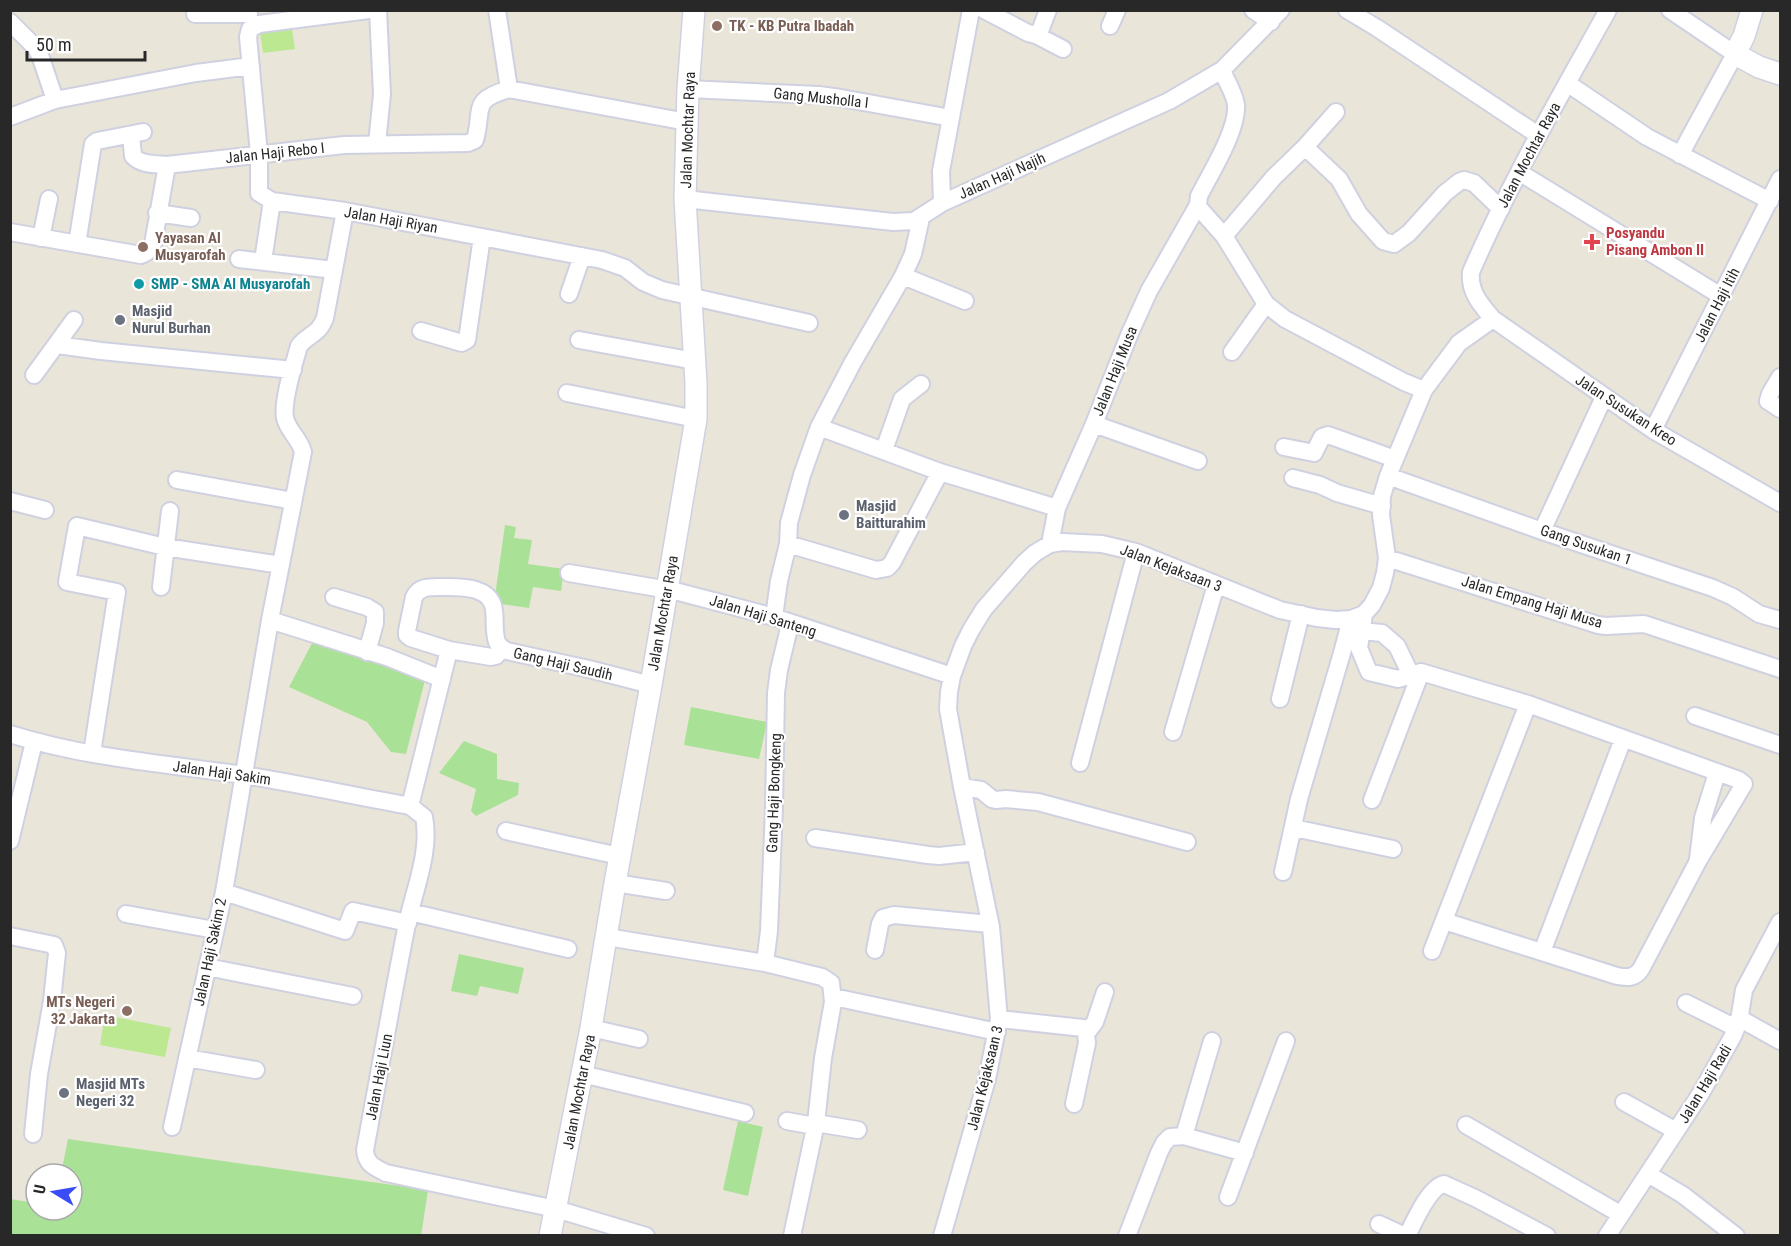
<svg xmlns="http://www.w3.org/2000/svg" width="1791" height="1246" viewBox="0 0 1791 1246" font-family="'Roboto Condensed',sans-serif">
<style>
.green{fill:#a9e196}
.pitch{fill:#bce892}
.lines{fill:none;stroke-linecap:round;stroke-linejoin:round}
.minor-casing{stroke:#cfd1e1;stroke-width:20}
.tertiary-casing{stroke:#cfd1e1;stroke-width:24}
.minor{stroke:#fff;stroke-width:16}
.tertiary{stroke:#fff;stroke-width:21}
.education-dot{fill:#8d6e63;stroke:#fff;stroke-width:2}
.health-dot{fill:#e0444e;stroke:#fff;stroke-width:2}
.culture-dot{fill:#0f9aa8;stroke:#fff;stroke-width:2}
.worship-dot{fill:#6b7280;stroke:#fff;stroke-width:2}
.labels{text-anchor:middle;stroke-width:4.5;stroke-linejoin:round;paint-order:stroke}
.education-label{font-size:15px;font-weight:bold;fill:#785e54;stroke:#fff;text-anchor:start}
.street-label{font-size:15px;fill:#282828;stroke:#fff}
.health-label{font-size:15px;font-weight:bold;fill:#be3a42;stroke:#fff;text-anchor:start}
.culture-label{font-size:15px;font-weight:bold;fill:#0d838f;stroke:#fff;text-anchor:start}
.worship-label{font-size:15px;font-weight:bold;fill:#5b616d;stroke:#fff;text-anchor:start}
</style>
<rect width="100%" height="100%" fill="#eae5d9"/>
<path class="green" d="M505,525l11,2 -2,11 18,2 -4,24 36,5 -3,22 -28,-4 -4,21 -35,-5z
M318,632l108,44 -20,78 -15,-2 -24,-30 -78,-35z
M691,707l76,15 -8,37 -75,-14z
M464,741l33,13v25l22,4 -1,12 -42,21 -5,-5 5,-22 -37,-16z
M459,954l65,14 -6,26 -38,-8 -3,10 -26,-5z
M738,1121l25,6 -15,69 -25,-6z
M68,1139l360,51 -7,46 -410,-1 -1,-36 26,4v7h36v-36h-11z"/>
<path class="pitch" d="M292,29l3,20 -32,4 -3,-20z
M105,1015l66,13 -6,29 -65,-12z"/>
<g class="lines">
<g class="minor-casing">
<path id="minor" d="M369,10l-110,14 -9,5 -2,8 11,117v39l13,8 73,10 257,49 23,8 18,14 19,8 147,33
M497,10l12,79
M984,10l44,23 8,2 4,-4 8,-21
M1253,10l18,12
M1347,10l30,18 161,107
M1608,10c-48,86 -98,172 -137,262 -2,20 10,33 22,47l160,111 127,73
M1670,10l65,44 -55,101
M195,14h54
M10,22l26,26 5,10 14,42
M1110,26l7,-16
M1036,35l27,14
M1222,70c4,11 13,24 14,35 2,25 -26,69 -37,91l-1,9 2,4 24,27 42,68 19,15 119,63 20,8
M1567,83l80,54 123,64
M688,89l131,6 22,3 110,20
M10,117l45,-17 141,-27 55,-7
M131,135l2,21c8,9 22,8 34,9l177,-20 124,-2 7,-3c9,-33 -5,-39 34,-51l178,33
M377,144l5,-50 -4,-84
M1305,147l34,32 20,35 24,27 11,3 15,-11 36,-40 14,-11 5,-2 10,3 27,26
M1519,172l202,124
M685,199l208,23 21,-1 28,-18 227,-102 53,-31 59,-60
M942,203l-1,-32 30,-161
M157,213l34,5
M10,232l131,23c6,-2 9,-5 12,-11l14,-79
M1224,236l50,-59 31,-30 31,-35
M41,238l8,-39
M77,244l16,-100 4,-3 46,-9
M239,259l95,11
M263,261l9,-60
M903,276l62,25
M569,294l13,-38
M421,331l41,12 5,-3 15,-103
M579,340l116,21
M57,345l44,6 192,19
M1232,352l34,-48
M34,375l40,-55
M1780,377l-10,17 -2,7 12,8
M567,393l129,26
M1094,424l104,37
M819,427l121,45 117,36
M1653,430l127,-251
M1284,447l30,6 8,-16 6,-2 67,24
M884,450l18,-51 19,-15
M1388,476l154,55 171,57 20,9 26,17 21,6
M1293,478l27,7 17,8 45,13
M177,480l116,21
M10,501l35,9
M1542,531l62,-134
M788,544l88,26 11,-2 5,-5 48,-91
M1050,544l7,-36 37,-84 36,-91 19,-42 49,-86
M1387,558l211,67 8,1 38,-2 136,45
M569,573l106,18 99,26 178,59
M161,587l9,-76
M334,597l33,10 8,5v11l-8,29
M1364,614l-5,34 10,24 29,7 23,-7 107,32
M774,617l5,-36 9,-37 1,-21 13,-48 17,-48 34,-65 50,-86 10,-22 8,-36
M270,620l117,37 55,22
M1361,631l21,2 15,13 14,29
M502,648l-6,8 -5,1 -42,-7 -38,-12 -4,-3v-4l7,-34c5,-10 14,-10 24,-10 12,0 27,-1 38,3 28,9 14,33 21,52 2,5 6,7 10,9l82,18 62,16
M1280,699l21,-85
M1695,716l85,29
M1173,732l43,-147
M10,734c76,24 156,30 234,41 55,9 111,21 166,31l14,11c7,35 -10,73 -17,107 -15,75 -28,151 -42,226 1,14 9,17 21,23l170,36 90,27
M92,753l25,-161 -50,-10 10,-56 88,21 116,18
M1080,763l56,-211
M962,787l19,3 11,9 4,1 10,-1 32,3 149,40
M1372,800l49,-128
M410,806l39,-156
M1294,828l99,21
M506,831l113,25
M815,838l113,17 11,1 37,-4
M10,841l24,-99
M1698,859l5,-41 14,-45
M1283,872l16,-73 43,-146 9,-34
M615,883l51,8
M224,892l121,39 8,-20 55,12
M410,912l158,37
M126,914l89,16
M10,936l44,9 3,8 -5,48 -13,73 -6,60
M607,937l158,26 57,14 9,6 2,19 -10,56 -7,65 -24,113
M875,950l5,-26 3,-6 11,-3 96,9
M1432,951l96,-247 211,76 5,4 -47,79 -56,106c-6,9 -13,9 -24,7l-173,-55
M1542,952l81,-213
M765,963l4,-32 5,-123 2,-115 3,-23 11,-46
M207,967l146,29
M833,1002l3,-3h7l154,33
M1686,1003l50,25
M1739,1018l41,23
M999,1019l84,9 3,6 1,9 -13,61
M591,1028l48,11
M1086,1034l9,-12 10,-30
M187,1058l69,12
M582,1074l163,39
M1624,1102l52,29
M787,1121l28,5
M816,1123l42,7
M1466,1125l154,89
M172,1127l52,-235 46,-272 33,-168c-3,-13 -15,-21 -18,-34 -3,-18 9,-54 14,-72 10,-13 19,-10 26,-28l20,-107
M1184,1136l28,-95
M1648,1174l35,21 53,41
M1228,1197l58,-156
M1379,1224l26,12
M942,1236l45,-157 12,-60 -8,-92 -29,-140 -14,-78 1,-17 3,-16 11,-30 8,-16 13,-21 40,-46 11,-10 15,-9 12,-2 40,2 34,8 144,58 37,8 19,2 15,-1 13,-5 8,-9 9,-17 4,-15 2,-15 -6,-43 1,-19 6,-20 36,-86 35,-47 34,-24
M1127,1236l32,-83 5,-10 6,-6 14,-1 61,17
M1407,1236c7,-14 22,-49 37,-52l31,14 72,38
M1607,1236l94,-143 33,-59 5,-13 5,-31 36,-68"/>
</g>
<g class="tertiary-casing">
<path id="tertiary" d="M1752,10l-8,26 -9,18 24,13 21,7
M550,1236l41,-208 24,-145 36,-198 45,-266v-36l-11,-184 3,-110 6,-79"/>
</g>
<use href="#minor" class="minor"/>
<use href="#tertiary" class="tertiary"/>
</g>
<g class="education-dot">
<circle cx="717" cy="26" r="6"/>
<circle cx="143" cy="247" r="6"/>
<circle cx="127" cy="1011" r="6"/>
</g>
<path class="health-dot" d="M1589 233h6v6h6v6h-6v6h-6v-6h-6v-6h6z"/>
<circle class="culture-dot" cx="139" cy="284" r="6"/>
<g class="worship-dot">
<circle cx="120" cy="320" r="6"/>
<circle cx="844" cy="515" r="6"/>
<circle cx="64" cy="1093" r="6"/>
</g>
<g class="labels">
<g class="education-label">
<text x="729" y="31">TK - KB Putra Ibadah</text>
<text x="155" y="243">Yayasan Al<tspan x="155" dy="17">Musyarofah</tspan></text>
<text x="115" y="1007" text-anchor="end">MTs Negeri<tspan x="115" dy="17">32 Jakarta</tspan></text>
</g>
<g class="street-label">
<text transform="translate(821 98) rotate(6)" y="5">Gang Musholla I</text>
<text transform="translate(688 130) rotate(-88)" y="5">Jalan Mochtar Raya</text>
<text transform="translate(275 153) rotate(-6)" y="5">Jalan Haji Rebo I</text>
<text transform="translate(1529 155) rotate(-62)" y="5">Jalan Mochtar Raya</text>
<text transform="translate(1002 176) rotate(-24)" y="5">Jalan Haji Najih</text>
<text transform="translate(391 220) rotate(10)" y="5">Jalan Haji Riyan</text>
<text transform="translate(1717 305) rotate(-63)" y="5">Jalan Haji Itih</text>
<text transform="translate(1115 371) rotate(-68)" y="5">Jalan Haji Musa</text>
<text transform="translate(1626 410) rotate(33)" y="5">Jalan Susukan Kreo</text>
<text transform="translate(1586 545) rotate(19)" y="5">Gang Susukan 1</text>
<text transform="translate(1171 568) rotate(21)" y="5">Jalan Kejaksaan 3</text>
<text transform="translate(1532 602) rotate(17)" y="5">Jalan Empang Haji Musa</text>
<text transform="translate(663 613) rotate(-80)" y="5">Jalan Mochtar Raya</text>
<text transform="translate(763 616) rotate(17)" y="5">Jalan Haji Santeng</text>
<text transform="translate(563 664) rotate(13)" y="5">Gang Haji Saudih</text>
<text transform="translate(222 773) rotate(8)" y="5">Jalan Haji Sakim</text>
<text transform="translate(774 793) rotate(-88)" y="5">Gang Haji Bongkeng</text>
<text transform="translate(210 952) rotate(-78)" y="5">Jalan Haji Sakim 2</text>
<text transform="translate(379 1077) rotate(-79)" y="5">Jalan Haji Liun</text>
<text transform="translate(985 1078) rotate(-76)" y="5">Jalan Kejaksaan 3</text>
<text transform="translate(1705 1084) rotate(-59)" y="5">Jalan Haji Radi</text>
<text transform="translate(579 1092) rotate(-79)" y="5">Jalan Mochtar Raya</text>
</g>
<g class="health-label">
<text x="1606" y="238">Posyandu<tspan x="1606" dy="17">Pisang Ambon II</tspan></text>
</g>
<g class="culture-label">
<text x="151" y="289">SMP - SMA Al Musyarofah</text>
</g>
<g class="worship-label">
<text x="132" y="316">Masjid<tspan x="132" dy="17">Nurul Burhan</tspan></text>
<text x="856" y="511">Masjid<tspan x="856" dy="17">Baitturahim</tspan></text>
<text x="76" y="1089">Masjid MTs<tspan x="76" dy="17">Negeri 32</tspan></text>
</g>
</g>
<rect width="1791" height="1246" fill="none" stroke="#282828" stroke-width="24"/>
<g transform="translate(54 1192) rotate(281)"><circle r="28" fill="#ffffff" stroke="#a9a9a9" stroke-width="1.5"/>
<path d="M0-4.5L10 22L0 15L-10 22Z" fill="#3a4cf6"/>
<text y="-9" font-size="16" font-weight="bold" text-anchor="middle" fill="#282828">U</text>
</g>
<path d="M27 51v9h118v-9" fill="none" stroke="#282828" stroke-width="3"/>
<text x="36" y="51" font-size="18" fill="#282828" stroke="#ffffff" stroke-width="4.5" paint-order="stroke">50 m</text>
</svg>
